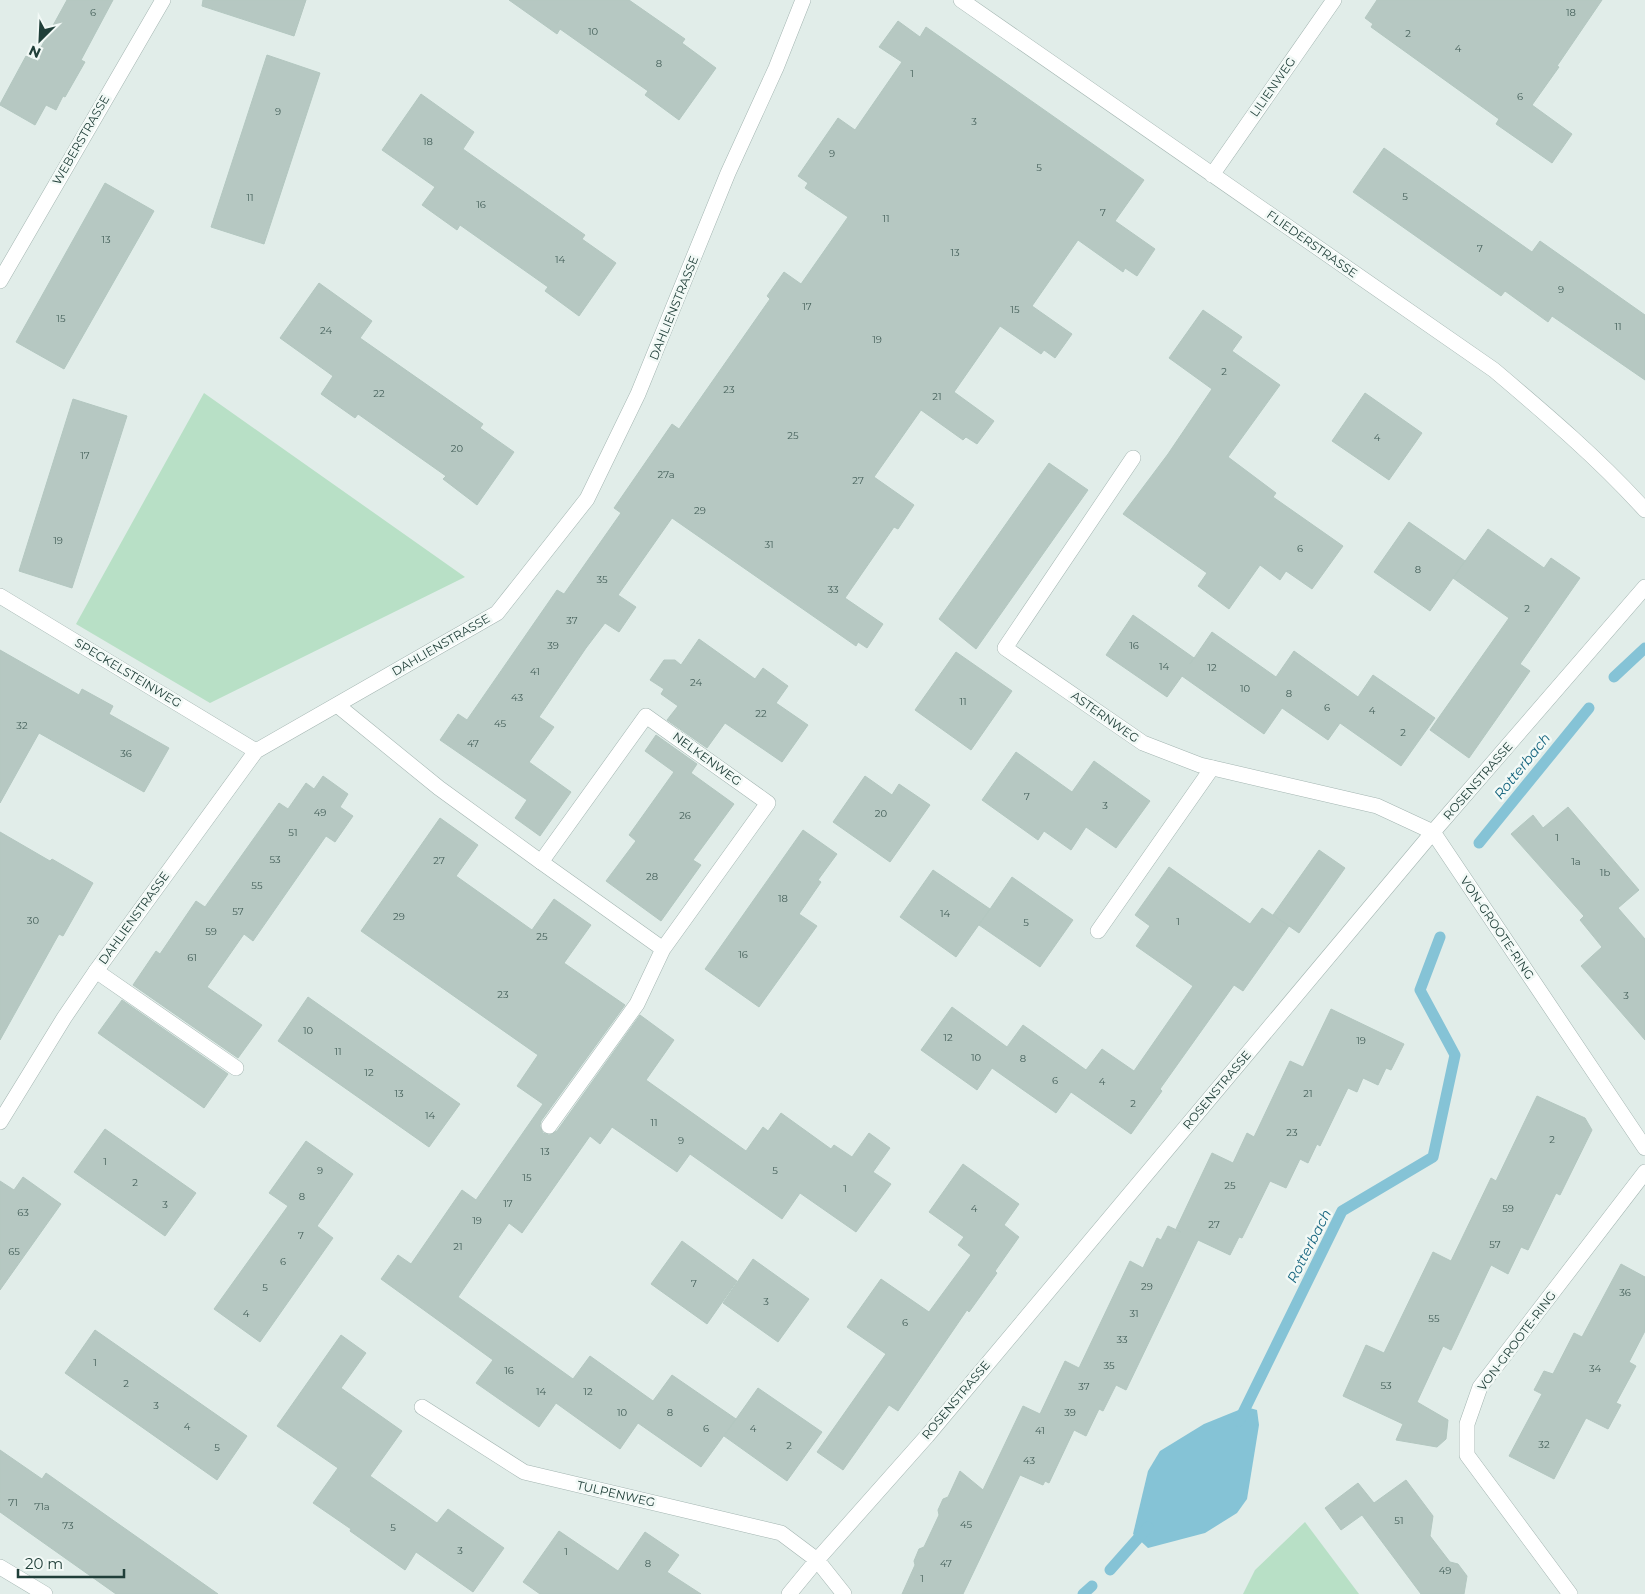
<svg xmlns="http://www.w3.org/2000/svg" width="1645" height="1594" viewBox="0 0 1645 1594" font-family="Montserrat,sans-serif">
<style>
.green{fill:#b8e0c6}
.water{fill:#85c3d6}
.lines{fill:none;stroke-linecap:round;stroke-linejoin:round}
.stream{stroke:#85c3d6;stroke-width:11}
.building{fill:#b6c8c2;stroke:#b3c7c0}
.lane-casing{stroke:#a3b5b1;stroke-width:16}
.street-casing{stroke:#a3b5b1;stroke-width:16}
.lane{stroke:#fff;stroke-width:15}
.street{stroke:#fff;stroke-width:15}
.labels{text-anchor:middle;stroke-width:5;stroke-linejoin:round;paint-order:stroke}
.number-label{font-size:10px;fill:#46615b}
.street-label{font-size:12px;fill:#203f39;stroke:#f2f9f6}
.water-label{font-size:14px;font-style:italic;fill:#16657f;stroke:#f2f9f6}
</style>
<rect width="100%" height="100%" fill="#e1ede9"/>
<path class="green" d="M204,393l261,184 -255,126 -134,-79z
M1305,1522l54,72h-116l12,-24z"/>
<path class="water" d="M1246,1407l11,3 2,15 -12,74 -10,14 -32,20 -57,15 -15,-14 15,-63 12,-20 44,-27z"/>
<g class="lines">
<path class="stream" d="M1614,677l31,-29
M1479,843l110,-135
M1239,1421l103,-210 91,-54 22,-102 -35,-65 20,-53
M1110,1570l38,-43
M1083,1594l9,-8"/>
</g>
<path class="building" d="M67,0h46l-32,60 4,2 -20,35 -2,-1 -7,14 -10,-5 -11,20 -35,-20v-1l26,-48 8,4z
M203,0h103l-12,36 -92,-30z
M509,0h120l56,39 -3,4 34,25 -37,52 -34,-25 3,-4 -88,-62 -3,5z
M1377,0h225l-45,66 2,1 -27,38 40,29 -20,29 -56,-39 3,-5 -128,-92 2,-3 -8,-6z
M898,21l22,16 6,-10 218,153 -29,41 40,28 -18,27 -12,-8 -2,4 -45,-32 -46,66 40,28 -17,24 -11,-8 -3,4 -41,-28 -46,66 40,29 -17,23 -11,-7 -3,3 -42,-30 -47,67 40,28 -16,24 -4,-2 -49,71 38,26 -16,24 -9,-6 -2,4 -184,-128 -54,77 18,12 -17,25 -14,-9 -19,25 -47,69 15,10 -25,35 42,30 -31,44 -25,-18 12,-18 -87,-60 18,-26 9,6 90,-130 7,4 57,-81 -7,-5 58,-84 7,5 91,-130 -3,-3 17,-24 17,12 47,-67 -43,-29 3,-5 -10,-7 40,-58 17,12 47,-68 -23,-15z
M267,55l53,18 -56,171 -53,-17z
M421,94l53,38 -11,17 122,86 -3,4 34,24 -37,53 -34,-25 3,-4 -88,-62 -3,5 -35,-25 13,-18 -53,-37z
M1384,148l148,104 8,-11 105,74v65l-93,-64 -4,6 -43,-31 -4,5 -148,-104z
M105,183l49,28 -90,158 -48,-27z
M319,283l53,38 -12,17 123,86 -3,4 34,24 -37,53 -34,-26 3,-3 -88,-62 -3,4 -34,-24 12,-18 -53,-38z
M1203,310l39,27 -10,14 48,34 -52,72 48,36 -3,4 70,49 -31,43 -26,-18 -6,9 -20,-15 -31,44 -31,-23 9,-13 -84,-59 45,-60 44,-65 -43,-31z
M1365,393l57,40 -33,47 -57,-39z
M73,399l54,17 -55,172 -53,-17z
M1049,463l39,27 -112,159 -37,-30z
M1409,522l56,39 -35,50 -56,-39z
M1488,529l56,39 7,-10 29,20 -60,86 10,7 -61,87 -39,-28 79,-112 -56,-40z
M1133,615l61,43 -4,6 22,-32 64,45 18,-26 64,46 15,-22 62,43 -34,48 -61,-43 -12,17 -46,-32 -18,26 -82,-58 -15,21 -61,-42z
M699,639l56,40 8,-11 25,18 -12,17 32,22 -26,37 -57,-39 -18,25 -40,-28 11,-14 -17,-12 3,-5 -14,-9 14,-20h11l6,5z
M0,650l79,45 3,-6 31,17 -4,8 60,34 -25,44 -105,-59 -39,70z
M956,652l56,39 -41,59 -56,-40z
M656,735l41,29 -6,9 43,31 -41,56 8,5 -40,56 -55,-40 30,-40 -7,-6 45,-63 -29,-21z
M1016,752l56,40 22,-31 56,40 -34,47 -30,-21 -15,23 -27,-19 -6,9 -56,-40z
M323,776l25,18 -8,13 13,9 -18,26 -9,-6 -73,105 -9,-7 -37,53 55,38 -24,33 -105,-73 23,-34 4,3 36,-53 9,6 74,-104 9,6 18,-26 8,6z
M865,776l27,19 7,-11 31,21 -40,57 -57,-40z
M1568,807l71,83 -21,18 27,31v101l-64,-74 21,-19 -22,-27 4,-4 -73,-82 22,-19 10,13z
M440,818l38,27 -22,31 76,54 22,-31 37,26 -27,38 61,42 -84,116 -1,5 3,7 6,2 8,-4 83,-116 34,25 -28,40 100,71 17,-24 5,4 13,-18 50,36 3,-4 18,12 17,-24 21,15 -17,24 18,12 -35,48 -56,-39 -18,26 -92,-65 -13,18 -65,-45 -12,17 -10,-8 -68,97 -13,-10 -51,74 115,82 17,-23 63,45 19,-26 64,44 -35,48 -63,-44 -18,26 -64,-46 -17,24 -63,-44 17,-23 -112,-81 17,-24 13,9 51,-74 14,10 67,-96 -26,-18 21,-31 -177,-124z
M803,830l34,24 -19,26 3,2 -22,32 18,12 -58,81 -54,-38z
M0,832l50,29 2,-2 41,24 -30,53 -4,-2 -59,106z
M1319,850l26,18 -46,65 -26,-18z
M1169,867l81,57 12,-16 27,18 -46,65 -9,-6 -74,104 2,2 -31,43 -60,-42 -15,21 -64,-45 -15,22 -56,-40 31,-43 55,40 16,-22 63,45 16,-21 32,22 59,-85 -57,-40 14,-20 -15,-11z
M933,870l57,39 -34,48 -56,-40z
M1012,877l61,43 -33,47 -61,-42z
M308,997l152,107 -31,43 -151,-106z
M122,1000l106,74 -24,34 -106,-75z
M1331,1009l73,35 -13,26 -5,-2 -8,17 -15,-7 -6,14 -9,-4 -28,58 -3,-2 -9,19 -8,-4 -14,29 -16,-7 -28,57 -3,-1 -9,18 -32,-15 -72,150 -10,-5 -13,26 -4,-2 -13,27 -12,-6 -25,53 -4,-2 -2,4 -23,-10 -57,119h-61l13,-29 -1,-4 5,-12 5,-2 15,-32 -1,-5 5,-11 5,-2 12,-26 23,19 40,-84 17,8 25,-53 14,7 51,-107 13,7 14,-30 4,2 7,-14 13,6 -5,-3 36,-76 21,10 14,-30 7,4 36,-76 13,6z
M1537,1096l48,22 7,12 -32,65 -4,-2 -28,57 -7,-3 -13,27 -17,-9 -40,85 -8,-4 -26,56 31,18 -2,19 -9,8 -41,-7 7,-16 -60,-28 23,-51 18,8 49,-101 18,9 40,-83 5,3z
M105,1129l91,64 -31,43 -91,-64z
M306,1141l47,33 -36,52 16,12 -73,104 -46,-33 74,-103 -19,-13z
M963,1164l56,40 -15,21 15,12 -24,34 2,2 -28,39 -2,-2 -69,101 -9,-6 -46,65 -26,-18 69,-98 -39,-27 34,-48 48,33 42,-57 -13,-10 6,-8 -35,-25z
M23,1177l38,27 -61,86v-109l14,9z
M682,1241l55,40 -30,43 -56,-40z
M753,1259l56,40 -31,43 -55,-39z
M1621,1264l24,13v54l-16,31 7,4 -20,37 5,2 -13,24 -22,-11 -32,61 -45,-23 33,-62 -8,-4 10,-19 9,3 21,-41 8,4z
M95,1330l152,106 -30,44 -152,-107z
M341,1335l25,18 -25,35 61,43 -32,45 67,47 11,-14 56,39 -31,44 -57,-40 -11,18 -55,-39 1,-2 -38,-26 25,-35 -61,-42z
M758,1388l64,44 -35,49 -63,-45z
M0,1450l42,29 4,-6 172,121h-102l-116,-82z
M1406,1480l27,36 -3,20 20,26 8,2 9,12 -3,18h-43l-59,-79 -21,15 -16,-22 33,-25 16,20z
M559,1531l59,40 27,-39 34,23 -12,17 34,22h-161l-17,-12z"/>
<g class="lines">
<g class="lane-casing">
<path id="lane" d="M1098,931l114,-163
M96,971l140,97
M549,1126l88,-122 26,-55 105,-146 -122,-87 -105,146 122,87"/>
</g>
<g class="street-casing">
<path id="street" d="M961,0l533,370c52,44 105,89 151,140
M1212,175l122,-175
M0,281l163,-281
M1133,458l-128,190 138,95 57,22 177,41 56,26 212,316
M0,596l256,155
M337,705l102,83 102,74
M0,1122l64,-104 32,-47 160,-220 241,-138 90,-114 51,-105 90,-221 48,-105 27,-68
M422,1407l102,65 257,61 36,27 27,34
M0,1567l45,27
M789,1594l28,-34 110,-124 506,-604 212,-245
M1570,1594l-103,-139v-31l13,-37 165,-215"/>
</g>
<use href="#lane" class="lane"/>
<use href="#street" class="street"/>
</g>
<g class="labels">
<g class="number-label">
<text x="93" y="16">6</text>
<text x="1571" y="16">18</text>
<text x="593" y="35">10</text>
<text x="1408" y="37">2</text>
<text x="1458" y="52">4</text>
<text x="659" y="67">8</text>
<text x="912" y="77">1</text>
<text x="1520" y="100">6</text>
<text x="278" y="115">9</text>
<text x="974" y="125">3</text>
<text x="428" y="145">18</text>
<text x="832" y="157">9</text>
<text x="1039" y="171">5</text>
<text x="1405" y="200">5</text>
<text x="250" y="201">11</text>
<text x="481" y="208">16</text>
<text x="1103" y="216">7</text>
<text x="886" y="222">11</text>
<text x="106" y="243">13</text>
<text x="1480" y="252">7</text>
<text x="955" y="256">13</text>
<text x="560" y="263">14</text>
<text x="1561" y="293">9</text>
<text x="807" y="310">17</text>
<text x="1015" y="313">15</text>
<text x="61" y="322">15</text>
<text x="1618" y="330">11</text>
<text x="326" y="334">24</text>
<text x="877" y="343">19</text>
<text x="1224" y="375">2</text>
<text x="729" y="393">23</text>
<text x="379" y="397">22</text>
<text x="937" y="400">21</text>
<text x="793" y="439">25</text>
<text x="1377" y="441">4</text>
<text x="457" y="452">20</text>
<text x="85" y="459">17</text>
<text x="666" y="478">27a</text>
<text x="858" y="484">27</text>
<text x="700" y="514">29</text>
<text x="58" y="544">19</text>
<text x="769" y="548">31</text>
<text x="1300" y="552">6</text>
<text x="1418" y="573">8</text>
<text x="602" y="583">35</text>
<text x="833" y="593">33</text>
<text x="1527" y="612">2</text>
<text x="572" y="624">37</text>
<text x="553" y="649">39</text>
<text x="1134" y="649">16</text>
<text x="1164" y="670">14</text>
<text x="1212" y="671">12</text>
<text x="535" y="675">41</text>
<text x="696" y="686">24</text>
<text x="1245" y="692">10</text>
<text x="1289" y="697">8</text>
<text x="517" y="701">43</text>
<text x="963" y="705">11</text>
<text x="1327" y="711">6</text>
<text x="1372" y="714">4</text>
<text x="761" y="717">22</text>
<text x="500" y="727">45</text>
<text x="22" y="729">32</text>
<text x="1403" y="736">2</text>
<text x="473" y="747">47</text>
<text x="126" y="757">36</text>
<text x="1027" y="800">7</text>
<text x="1105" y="809">3</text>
<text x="320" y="816">49</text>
<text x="881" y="817">20</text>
<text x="685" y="819">26</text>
<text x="293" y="836">51</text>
<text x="1557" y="841">1</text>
<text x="275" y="863">53</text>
<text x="439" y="864">27</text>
<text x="1576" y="865">1a</text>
<text x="1605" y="876">1b</text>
<text x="652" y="880">28</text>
<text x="257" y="889">55</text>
<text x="783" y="902">18</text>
<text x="238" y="915">57</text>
<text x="945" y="917">14</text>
<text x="399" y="920">29</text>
<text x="33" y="924">30</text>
<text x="1178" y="925">1</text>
<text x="1026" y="926">5</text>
<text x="211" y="935">59</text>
<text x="542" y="940">25</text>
<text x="743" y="958">16</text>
<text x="192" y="961">61</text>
<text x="503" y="998">23</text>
<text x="1626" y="999">3</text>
<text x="308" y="1034">10</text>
<text x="948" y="1041">12</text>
<text x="1361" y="1044">19</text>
<text x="338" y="1055">11</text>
<text x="976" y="1061">10</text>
<text x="1023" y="1062">8</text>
<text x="369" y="1076">12</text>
<text x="1055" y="1084">6</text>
<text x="1102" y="1085">4</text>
<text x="399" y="1097">13</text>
<text x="1308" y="1097">21</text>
<text x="1133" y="1107">2</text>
<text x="430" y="1119">14</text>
<text x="654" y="1126">11</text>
<text x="1292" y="1136">23</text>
<text x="1552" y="1143">2</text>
<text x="681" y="1144">9</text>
<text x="545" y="1155">13</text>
<text x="105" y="1165">1</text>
<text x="320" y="1174">9</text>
<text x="775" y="1174">5</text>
<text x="527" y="1181">15</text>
<text x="135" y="1186">2</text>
<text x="1230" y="1189">25</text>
<text x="845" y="1192">1</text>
<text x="302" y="1200">8</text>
<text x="508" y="1207">17</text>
<text x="165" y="1208">3</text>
<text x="974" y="1212">4</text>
<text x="1508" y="1212">59</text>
<text x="23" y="1216">63</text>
<text x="477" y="1224">19</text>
<text x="1214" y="1228">27</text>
<text x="301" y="1239">7</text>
<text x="1495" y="1248">57</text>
<text x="458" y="1250">21</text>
<text x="14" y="1255">65</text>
<text x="283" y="1265">6</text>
<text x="694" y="1287">7</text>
<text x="1147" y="1290">29</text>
<text x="265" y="1291">5</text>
<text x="1625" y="1296">36</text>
<text x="766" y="1305">3</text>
<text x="246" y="1317">4</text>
<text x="1134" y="1317">31</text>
<text x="1434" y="1322">55</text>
<text x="905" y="1326">6</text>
<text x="1122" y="1343">33</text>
<text x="95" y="1366">1</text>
<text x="1109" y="1369">35</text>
<text x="1595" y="1372">34</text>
<text x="509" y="1374">16</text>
<text x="126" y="1387">2</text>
<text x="1386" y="1389">53</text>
<text x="1084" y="1390">37</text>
<text x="541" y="1395">14</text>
<text x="588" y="1395">12</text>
<text x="156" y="1409">3</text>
<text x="622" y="1416">10</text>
<text x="670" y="1416">8</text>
<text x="1070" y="1416">39</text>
<text x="187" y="1430">4</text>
<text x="706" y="1432">6</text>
<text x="753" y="1432">4</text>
<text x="1040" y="1434">41</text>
<text x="1544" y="1448">32</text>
<text x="789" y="1449">2</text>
<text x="217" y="1451">5</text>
<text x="1029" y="1464">43</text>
<text x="13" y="1506">71</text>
<text x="42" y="1510">71a</text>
<text x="1399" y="1524">51</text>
<text x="966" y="1528">45</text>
<text x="68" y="1529">73</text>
<text x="393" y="1531">5</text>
<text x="460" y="1554">3</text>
<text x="566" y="1555">1</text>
<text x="648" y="1567">8</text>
<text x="946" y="1567">47</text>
<text x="1445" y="1574">49</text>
<text x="922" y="1582">1</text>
</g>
<g class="street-label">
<text transform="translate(1273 87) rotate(-55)" y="4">LILIENWEG</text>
<text transform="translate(81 140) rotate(-60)" y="4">WEBERSTRASSE</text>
<text transform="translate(1312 244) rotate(35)" y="4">FLIEDERSTRASSE</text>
<text transform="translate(674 308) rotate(-68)" y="4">DAHLIENSTRASSE</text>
<text transform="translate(441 645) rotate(-30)" y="4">DAHLIENSTRASSE</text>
<text transform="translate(128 673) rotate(31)" y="4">SPECKELSTEINWEG</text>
<text transform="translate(1105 717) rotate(35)" y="4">ASTERNWEG</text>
<text transform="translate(707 759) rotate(36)" y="4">NELKENWEG</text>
<text transform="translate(1478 781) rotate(-49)" y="4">ROSENSTRASSE</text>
<text transform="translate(134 918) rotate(-54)" y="4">DAHLIENSTRASSE</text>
<text transform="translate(1497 928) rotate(56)" y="4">VON-GROOTE-RING</text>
<text transform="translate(1217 1090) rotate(-50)" y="4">ROSENSTRASSE</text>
<text transform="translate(1517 1341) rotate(-53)" y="4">VON-GROOTE-RING</text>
<text transform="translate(956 1400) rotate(-50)" y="4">ROSENSTRASSE</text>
<text transform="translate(616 1494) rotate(13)" y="4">TULPENWEG</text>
</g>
<g class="water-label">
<text transform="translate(1522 766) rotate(-51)" y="5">Rotterbach</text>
<text transform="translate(1309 1246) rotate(-63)" y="5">Rotterbach</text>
</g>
</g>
<g transform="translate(40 40) rotate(204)" stroke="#f2f9f6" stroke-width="4" paint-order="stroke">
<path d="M0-4L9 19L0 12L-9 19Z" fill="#203f39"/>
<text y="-8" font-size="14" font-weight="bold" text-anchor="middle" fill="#203f39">N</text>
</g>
<path d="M18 1569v8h106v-8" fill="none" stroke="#203f39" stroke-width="2.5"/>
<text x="25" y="1569" font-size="15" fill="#203f39" stroke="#f2f9f6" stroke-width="4" paint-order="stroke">20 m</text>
</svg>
